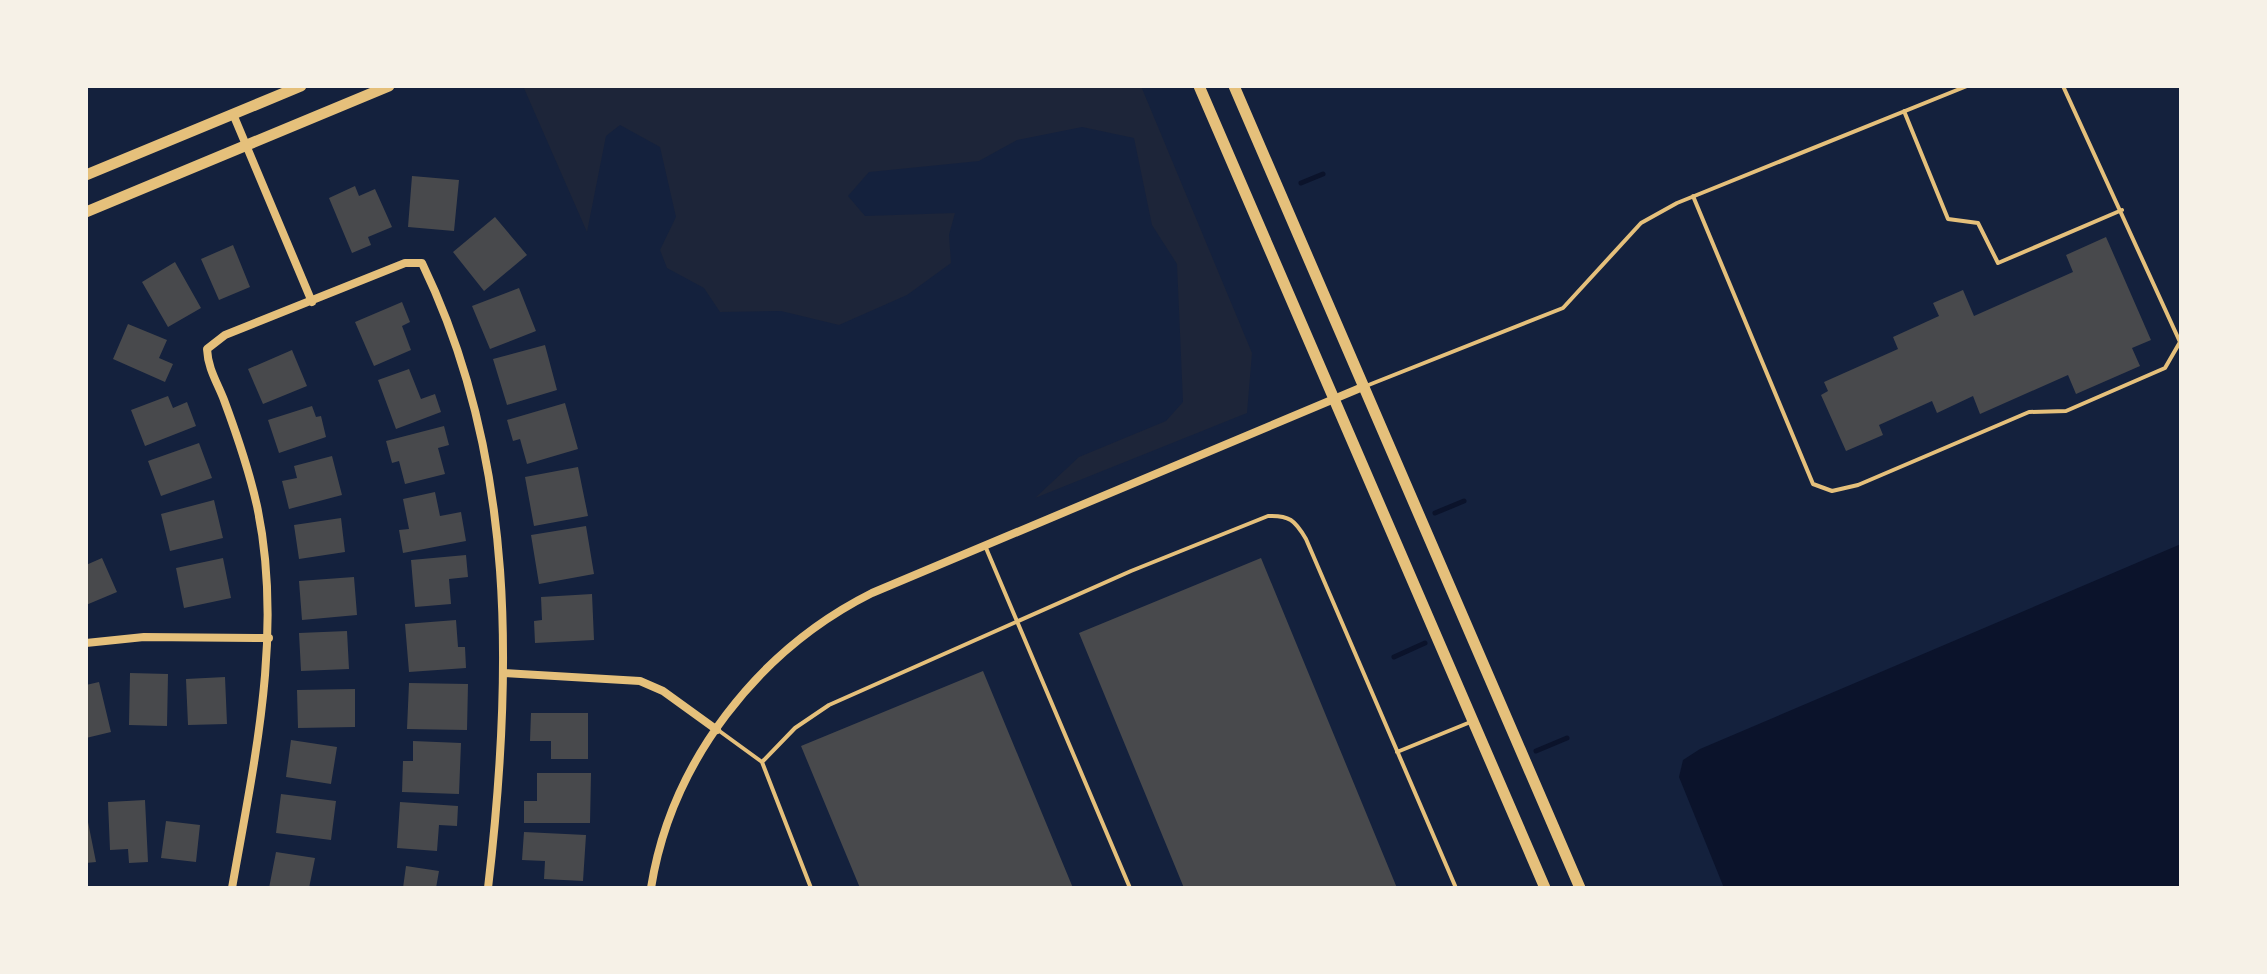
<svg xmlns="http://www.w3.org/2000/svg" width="2267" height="974" viewBox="0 0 2267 974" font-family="Rubik,sans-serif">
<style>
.green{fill:#1d2539}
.water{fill:#0b132b}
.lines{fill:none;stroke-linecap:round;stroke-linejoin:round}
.stream{stroke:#0b132b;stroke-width:5}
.building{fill:#48494c}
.service{stroke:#e5c07b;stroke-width:4}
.minor{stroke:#e5c07b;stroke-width:8}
.secondary{stroke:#e5c07b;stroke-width:11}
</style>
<rect width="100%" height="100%" fill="#14213d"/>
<path class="green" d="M523,86h618l111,267 -5,60 -212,85 44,-41 87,-36 17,-19 -6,-138 -25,-39 -18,-87 -52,-11 -65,13 -38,21 -110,11 -21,24 17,20 90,-3 -6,22 2,28 -44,32 -68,30 -58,-14 -61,1 -16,-24 -37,-20 -7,-18 16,-33 -16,-70 -40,-22 -14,11 -19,96z"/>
<path class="water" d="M2181,544v344h-457l-45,-111 4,-17 17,-11z"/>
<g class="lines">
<path class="stream" d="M1301,183l22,-9
M1435,513l29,-12
M1394,657l31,-14
M1536,751l31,-13"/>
</g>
<path class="building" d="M412,176l47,4 -5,51 -46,-4z
M355,186l4,10 16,-7 17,38 -24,10 3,8 -19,8 -23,-55z
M495,217l32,38 -43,36 -31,-39z
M2106,237l45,103 -19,8 8,18 -64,28 -8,-19 -88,39 -7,-18 -36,17 -5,-12 -53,24 4,10 -37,16 -25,-56 7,-4 -4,-9 74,-33 -5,-12 46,-21 -6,-13 30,-13 11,26 99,-44 -7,-17z
M233,245l17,42 -31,13 -18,-41z
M175,262l26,46 -33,19 -26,-45z
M519,288l17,43 -46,18 -18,-43z
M402,302l8,20 -8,4 9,24 -37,16 -19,-44z
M128,324l39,16 -8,18 14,6 -8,18 -52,-23z
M545,345l12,45 -50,15 -14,-46z
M292,350l15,36 -44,18 -15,-35z
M409,369l12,30 14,-5 6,18 -45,17 -18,-49z
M168,396l5,12 14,-6 9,24 -51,20 -14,-36z
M565,403l13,46 -51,15 -7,-25 -7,2 -6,-21z
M312,406l4,11 5,-1 5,21 -47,16 -11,-33z
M444,426l5,19 -11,3 7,26 -40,10 -6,-23 -7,2 -6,-22z
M199,443l13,35 -51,18 -13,-35z
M332,456l10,39 -53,14 -7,-28 15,-3 -3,-12z
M578,467l10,49 -54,10 -9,-49z
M435,492l5,24 21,-4 5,29 -63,12 -4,-23 10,-1 -6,-30z
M214,500l9,38 -53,13 -9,-37z
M341,518l4,34 -46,7 -5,-34z
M586,526l8,48 -55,10 -8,-49z
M466,555l2,22 -19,2 2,25 -36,3 -4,-47z
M102,558l15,34 -31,13v-40z
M223,558l8,40 -47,10 -8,-40z
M1261,558l136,330h-213l-105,-255z
M354,577l3,38 -55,5 -3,-39z
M592,594l2,46 -59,3 -1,-22 8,-1 -1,-23z
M456,620l2,27h7l1,21 -57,4 -4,-48z
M347,631l2,38 -48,2 -2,-38z
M983,671l90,217h-213l-59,-142z
M130,673l38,1 -1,52 -38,-1z
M225,677l2,47 -39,1 -2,-46z
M99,682l12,50 -25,6v-53z
M409,683l59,1 -1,46 -60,-1z
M355,689v38l-57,1 -1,-38z
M531,713h57v46h-37v-18h-21z
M291,740l46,7 -6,37 -45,-7z
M413,741l48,2 -2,51 -57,-2 1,-31h10z
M537,773h54l-1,50h-66v-22h13z
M281,794l55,7 -5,39 -55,-7z
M145,800l3,62 -19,1 -1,-14 -18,1 -2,-48z
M400,802l58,4 -1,20 -18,-1 -2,26 -40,-3z
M86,812l10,50 -10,1z
M166,821l34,4 -4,37 -35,-4z
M524,832l62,3 -3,46 -39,-2 1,-18 -23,-1z
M276,852l39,6 -6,30h-40z
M406,866l33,5 -3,17h-33z"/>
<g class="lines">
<path class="service" d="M1904,111l44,108 30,4 20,40 124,-53
M1693,196l120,288 19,7 26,-6 171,-73 37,-1 99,-43 15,-26 -117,-256
M1366,386l197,-78 78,-85 36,-20 290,-117
M986,548l144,340
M718,730l44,32 49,126
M1397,752l76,-31
M762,762l33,-34 34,-23 302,-134 137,-55c21,-1 27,4 38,23l150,349"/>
<path class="minor" d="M233,114l79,188
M86,643l58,-6 125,1
M505,673l135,8 23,10 54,39
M232,888c22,-126 52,-255 25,-382 -8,-36 -20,-71 -33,-106 -7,-18 -16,-31 -17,-51l18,-14 180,-72h17c95,197 91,413 66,625
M651,888c20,-126 107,-238 221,-295l493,-207"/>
<path class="secondary" d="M1199,86l346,802
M1234,86l346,802
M86,175l215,-89
M86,212l303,-126"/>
</g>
<rect width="2267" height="974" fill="none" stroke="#f6f1e7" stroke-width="176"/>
</svg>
